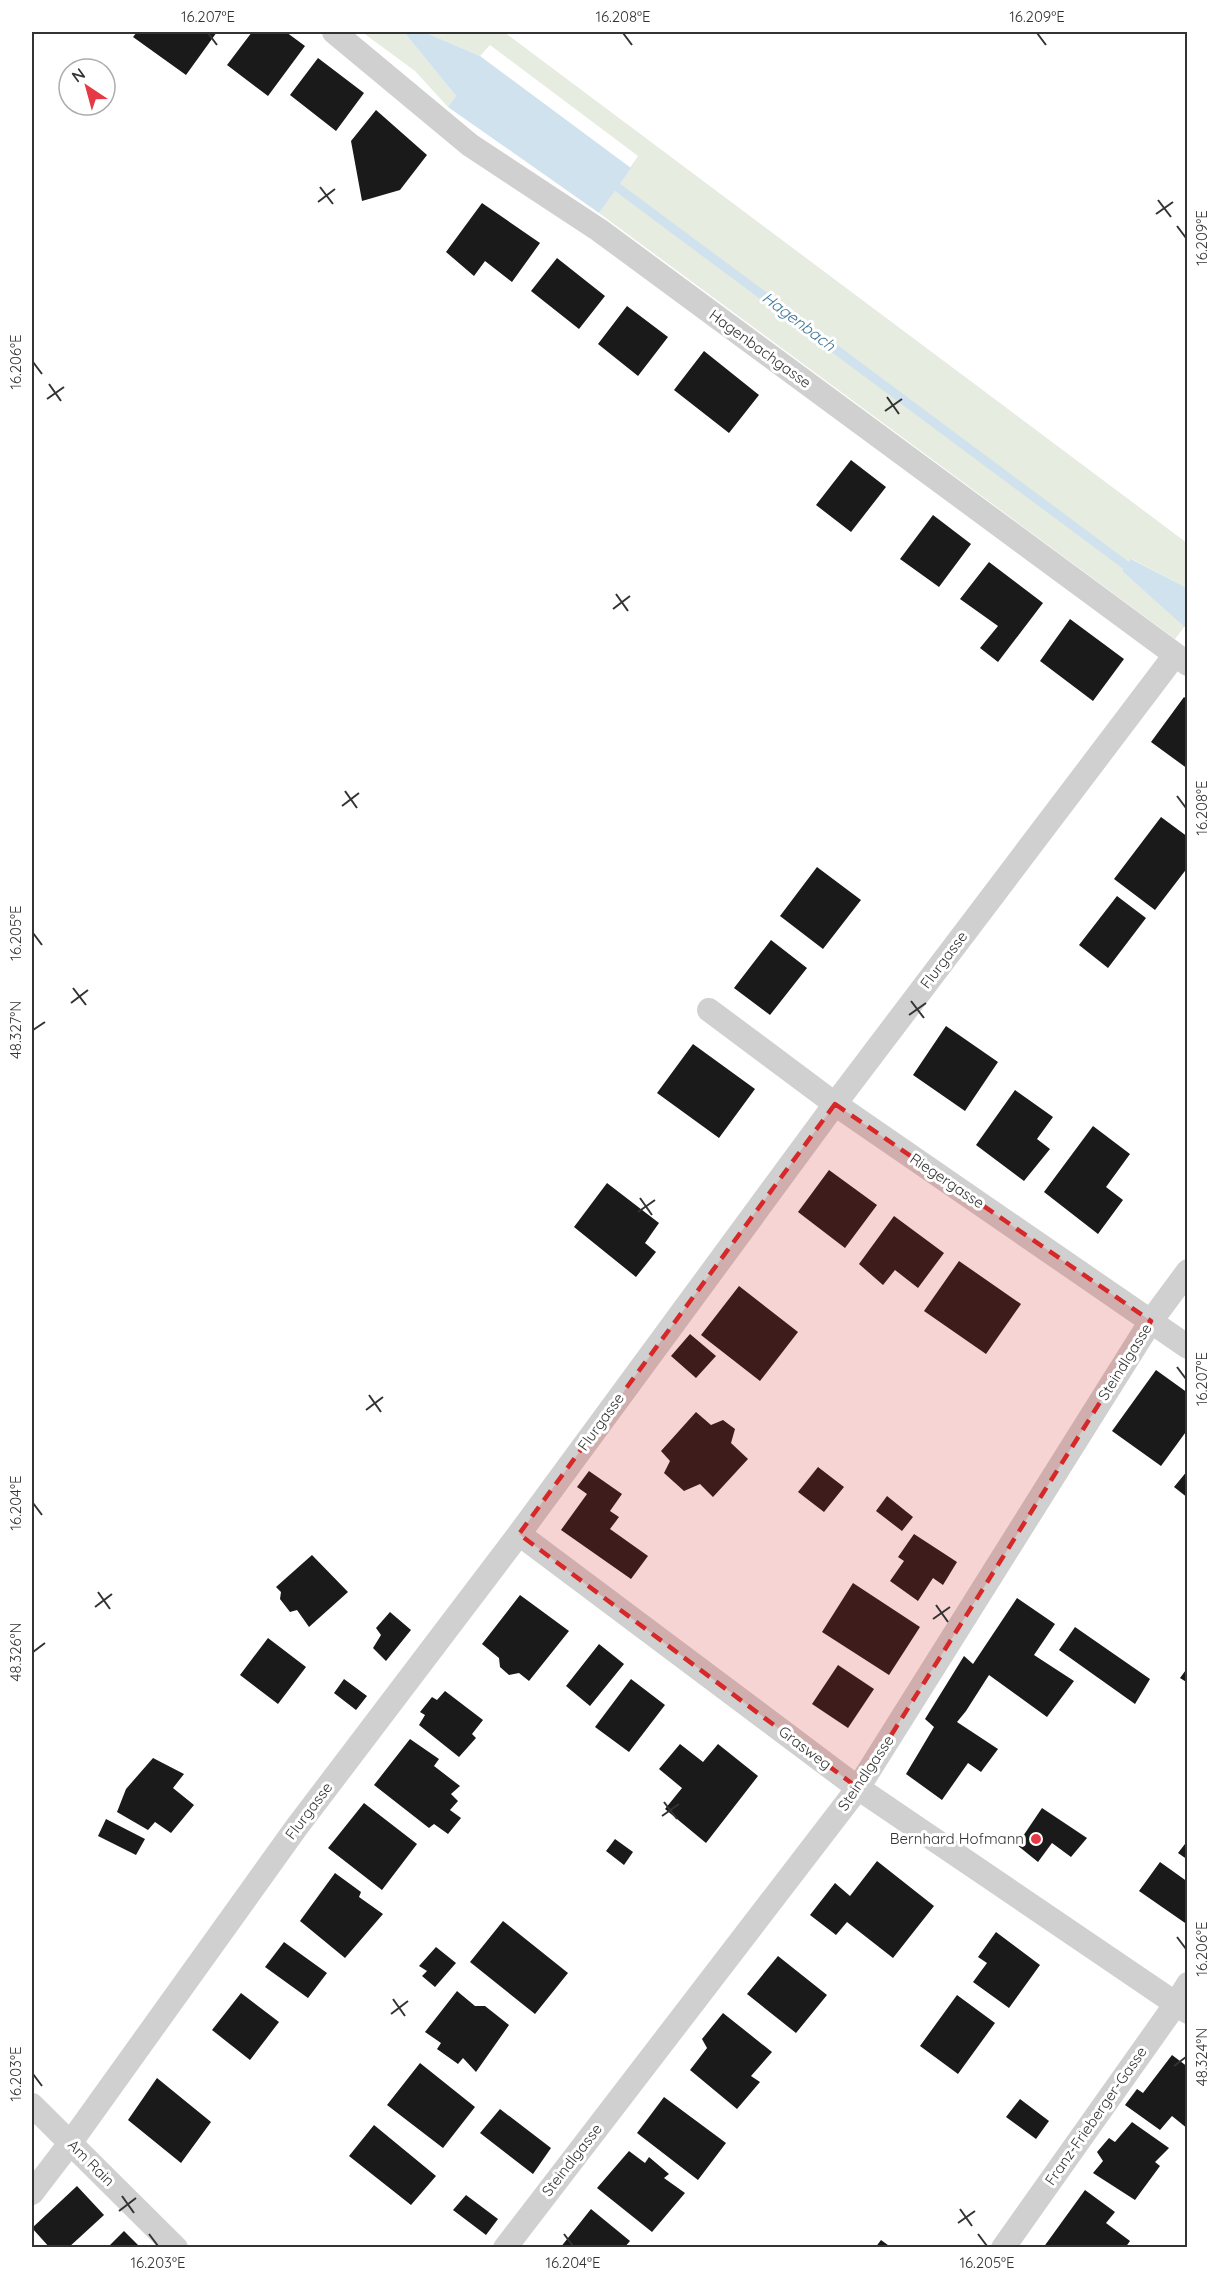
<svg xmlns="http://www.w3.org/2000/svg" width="1219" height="2279" viewBox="0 0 1219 2279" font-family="Quicksand,sans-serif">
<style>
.green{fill:#e6ecdf}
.water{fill:#cfe2ee}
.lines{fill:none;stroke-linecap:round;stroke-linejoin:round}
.stream{stroke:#cfe2ee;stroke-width:9}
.building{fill:#1a1a1a}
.minor{stroke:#d0d0d0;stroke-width:24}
.marked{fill:#d62828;fill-opacity:0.2;stroke:#d62828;stroke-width:4.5;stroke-dasharray:12 8;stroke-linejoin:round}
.ticks{fill:none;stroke:#333;stroke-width:2}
.poi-dot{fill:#e63946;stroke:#fff;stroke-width:2}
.labels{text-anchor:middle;stroke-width:6;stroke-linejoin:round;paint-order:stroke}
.street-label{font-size:15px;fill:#333;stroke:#fff}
.poi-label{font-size:15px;fill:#333;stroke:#fff;text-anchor:end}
.water-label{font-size:16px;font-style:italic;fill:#3f7597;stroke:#fff}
.neatline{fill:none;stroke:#333;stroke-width:2}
.ticks-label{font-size:15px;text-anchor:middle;fill:#333}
</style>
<rect width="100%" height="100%" fill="#fff"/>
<path class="green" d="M362,32h42l52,64 -8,11 -33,-36z
M424,32h80l683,511v45l-55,-29 -10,12 63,55 -10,13 -576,-426 39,-57 -148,-111 -10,11z"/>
<path class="water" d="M404,32h20l56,24 151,112 -32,45 -151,-106 8,-11z
M1131,559l56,29v41l-65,-58z"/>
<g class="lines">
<path class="stream" d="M609,181l526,391"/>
</g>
<path class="building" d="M137,32h80l-31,43 -53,-38z
M252,32h34l19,14 -37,50 -41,-31z
M318,58l46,35 -28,38 -46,-36z
M376,110l51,45 -27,35 -38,11 -11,-60z
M482,203l58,40 -28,39 -27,-21 -11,15 -28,-24z
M557,258l48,38 -26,33 -48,-38z
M627,306l41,31 -30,39 -40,-32z
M704,351l55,44 -30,38 -55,-43z
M851,460l35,27 -35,45 -35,-27z
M933,515l38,29 -32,43 -39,-28z
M989,562l54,41 -45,59 -18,-14 18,-22 -38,-27z
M1070,619l54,40 -31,42 -53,-40z
M1184,697l4,3v69l-37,-27z
M1161,817l27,20v30l-33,43 -41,-31z
M817,867l44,33 -38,49 -43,-33z
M1117,896l29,22 -38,50 -29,-23z
M771,940l36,28 -37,47 -36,-27z
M946,1026l52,36 -33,49 -52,-36z
M693,1044l62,45 -36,49 -62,-45z
M1015,1090l38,27 -16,22 13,10 -26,32 -48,-36z
M1093,1126l37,28 -24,33 17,13 -25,34 -54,-42z
M829,1170l48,35 -32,43 -47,-36z
M607,1183l52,40 -14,20 11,9 -20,25 -62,-50z
M894,1216l50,37 -26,35 -23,-18 -12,15 -24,-21z
M959,1261l62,43 -35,50 -62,-43z
M739,1286l59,46 -38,49 -59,-46z
M690,1334l26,22 -20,22 -25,-22z
M1156,1370l32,23v36l-27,37 -49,-35z
M696,1412l15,13 12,-5 12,9 -4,14 17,16 -35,38 -13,-13 -16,7 -20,-18 6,-12 -9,-10z
M818,1467l26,20 -20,25 -26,-20z
M1188,1470v28l-14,-11z
M589,1471l33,23 -12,17 9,6 -9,12 38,27 -17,23 -70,-49 26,-36 -10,-7z
M887,1496l26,21 -11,14 -26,-20z
M914,1534l43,28 -14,23 -10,-7 -15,23 -28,-20 14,-20 -6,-4z
M312,1555l36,37 -39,35 -12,-17 -7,2 -10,-13 1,-7 -5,-5z
M853,1583l67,44 -31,48 -67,-43z
M520,1595l49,36 -40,50 -10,-8 -10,2 -9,-8 -1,-9 -17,-14z
M1017,1598l38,26 -21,31 40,26 -27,36 -58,-42 -23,36 -9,11 41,27 -17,23 -13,-9 -26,37 -36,-26 28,-47 -9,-8 39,-63 9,8z
M390,1612l21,18 -25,31 -13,-13 8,-13 -5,-7z
M1075,1627l75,52 -15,25 -76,-54z
M268,1638l38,29 -28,37 -38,-29z
M599,1644l25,20 -34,42 -24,-20z
M838,1665l36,24 -26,39 -36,-24z
M1188,1667v16l-8,-5z
M344,1679l23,17 -11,14 -22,-17z
M631,1679l34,26 -36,47 -34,-25z
M445,1691l38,29 -11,14 4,4 -17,19 -40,-32 6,-10 -5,-3 12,-15 5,3z
M410,1739l29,20 -5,7 26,20 -9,8 7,7 -8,9 11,8 -13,16 -14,-10 -5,4 -55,-43z
M680,1744l23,18 15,-18 40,32 -52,67 -41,-34 17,-21 -23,-19z
M153,1758l31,16 -11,14 21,17 -23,28 -16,-11 -7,8 -31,-18 9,-23z
M364,1803l53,41 -35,46 -54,-42z
M1042,1808l45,30 -16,19 -19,-14 -14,19 -21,-17z
M106,1819l39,20 -9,16 -38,-19z
M615,1839l18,13 -9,13 -18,-14z
M1188,1840v20l-10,-7z
M877,1861l57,45 -41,52 -46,-36 -11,13 -26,-20 25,-32 15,13z
M1160,1862l28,20v43l-49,-34z
M335,1873l26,19 -2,5 24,17 -38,44 -45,-37z
M503,1921l65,52 -33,41 -65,-52z
M996,1932l44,33 -31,43 -36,-26 14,-19 -9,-6z
M284,1942l43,31 -19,25 -43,-31z
M436,1947l20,16 -21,24 -13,-11 5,-5 -8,-5z
M778,1956l49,39 -31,38 -49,-39z
M457,1991l18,15h10l24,19 -33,47 -13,-14 -5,6 -21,-15 4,-6 -16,-11z
M241,1993l38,29 -29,38 -38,-30z
M957,1995l38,28 -37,51 -38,-28z
M723,2013l49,39 -21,24 9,6 -23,27 -47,-39 17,-22 -5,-9z
M1172,2055l16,12v62l-16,-13 -12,14 -35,-25 12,-16 6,4z
M420,2063l55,44 -32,41 -56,-43z
M157,2078l54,44 -30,41 -53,-43z
M664,2097l62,46 -28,37 -61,-47z
M1020,2099l29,22 -13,18 -30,-22z
M500,2109l51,39 -18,26 -53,-41z
M1132,2122l37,26 -14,14 5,4 -25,34 -42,-27 10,-12 -6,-9 12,-14 6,4z
M374,2125l62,51 -25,29 -62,-49z
M629,2151l16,12 4,-6 20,17 -5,4 21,15 -33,39 -55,-44z
M77,2186l27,29 -36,33h-18l-18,-20z
M1085,2190l30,22 -9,11 24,18 -5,7h-82z
M466,2195l32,24 -12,16 -33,-25z
M591,2209l39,32 -6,7h-64z
M124,2231l17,17h-34z
M881,2240l11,8h-17z"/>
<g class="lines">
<path class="minor" d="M334,32l136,113 129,85 589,434
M709,1010l126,94 353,243
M519,1534l339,254 330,224
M32,2105l144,143
M32,2193l39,-51 225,-314 223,-294 316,-430 340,-449
M505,2248l353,-460 293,-467 37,-50
M1003,2248l172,-243 13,-21"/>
</g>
<path class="marked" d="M835,1104l316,217 -293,467 -339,-254z"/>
<path class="ticks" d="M208,33l9,12M623,33l9,12M1037,33l9,12M320,187l13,17M1158,200l13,17M318,202l17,-13M1156,214l17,-12M1177,226l9,12M33,362l9,12M49,384l12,17M887,397l12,17M47,399l17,-12M885,411l17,-12M616,594l12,17M613,609l17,-13M345,791l12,17M1177,796l9,12M342,806l17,-13M33,933l9,12M73,988l13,17M911,1001l13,17M71,1003l17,-13M909,1015l17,-12M33,1030l12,-8M640,1198l12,17M638,1212l17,-12M1177,1367l9,12M369,1395l12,17M366,1410l17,-13M33,1503l9,12M98,1592l12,17M936,1605l12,17M95,1607l17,-13M933,1619l17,-12M33,1652l12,-9M664,1802l13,17M662,1816l17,-12M1177,1937l9,12M393,1999l12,17M391,2014l17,-13M1174,2066l12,-9M33,2074l9,12M122,2196l12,17M960,2209l12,17M119,2211l17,-13M958,2223l17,-12M149,2234l9,12M564,2234l9,12M978,2234l9,12"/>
<circle class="poi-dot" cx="1036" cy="1839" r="6"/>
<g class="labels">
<g class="street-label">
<text transform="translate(760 349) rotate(36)" y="5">Hagenbachgasse</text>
<text transform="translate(944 960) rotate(-53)" y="5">Flurgasse</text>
<text transform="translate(947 1181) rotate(34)" y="5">Riegergasse</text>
<text transform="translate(1125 1362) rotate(-58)" y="5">Steindlgasse</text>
<text transform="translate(601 1422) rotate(-54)" y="5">Flurgasse</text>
<text transform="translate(805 1748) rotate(37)" y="5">Grasweg</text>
<text transform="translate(866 1773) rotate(-56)" y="5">Steindlgasse</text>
<text transform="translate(309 1811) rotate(-53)" y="5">Flurgasse</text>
<text transform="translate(1096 2116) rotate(-55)" y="5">Franz-Frieberger-Gasse</text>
<text transform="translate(572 2160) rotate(-52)" y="5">Steindlgasse</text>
<text transform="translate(91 2163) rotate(45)" y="5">Am Rain</text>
</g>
<g class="poi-label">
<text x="1024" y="1844">Bernhard Hofmann</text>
</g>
<g class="water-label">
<text transform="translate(799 321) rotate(37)" y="6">Hagenbach</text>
</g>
</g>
<rect width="1219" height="2279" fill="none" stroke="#ffffff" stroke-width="66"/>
<g transform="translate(87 87) rotate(324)"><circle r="28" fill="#ffffff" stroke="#adadad" stroke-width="1.5"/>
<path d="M0-4.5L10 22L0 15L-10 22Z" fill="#e63946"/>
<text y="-9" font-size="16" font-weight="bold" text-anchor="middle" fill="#333333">N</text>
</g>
<rect x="33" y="33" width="1153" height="2213" class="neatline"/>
<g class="ticks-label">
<text x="208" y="22">16.207°E</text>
<text x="623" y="22">16.208°E</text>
<text x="1037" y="22">16.209°E</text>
<text transform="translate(1202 238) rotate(-90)" y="5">16.209°E</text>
<text transform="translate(16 362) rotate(-90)" y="5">16.206°E</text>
<text transform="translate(1202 808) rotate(-90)" y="5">16.208°E</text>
<text transform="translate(16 933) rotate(-90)" y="5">16.205°E</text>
<text transform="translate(16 1030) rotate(-90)" y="5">48.327°N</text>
<text transform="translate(1202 1379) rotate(-90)" y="5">16.207°E</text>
<text transform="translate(16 1503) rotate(-90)" y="5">16.204°E</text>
<text transform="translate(16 1652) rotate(-90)" y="5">48.326°N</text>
<text transform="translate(1202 1949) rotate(-90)" y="5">16.206°E</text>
<text transform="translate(1202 2057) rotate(-90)" y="5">48.324°N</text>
<text transform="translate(16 2074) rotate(-90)" y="5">16.203°E</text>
<text x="158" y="2268">16.203°E</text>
<text x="573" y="2268">16.204°E</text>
<text x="987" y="2268">16.205°E</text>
</g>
</svg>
